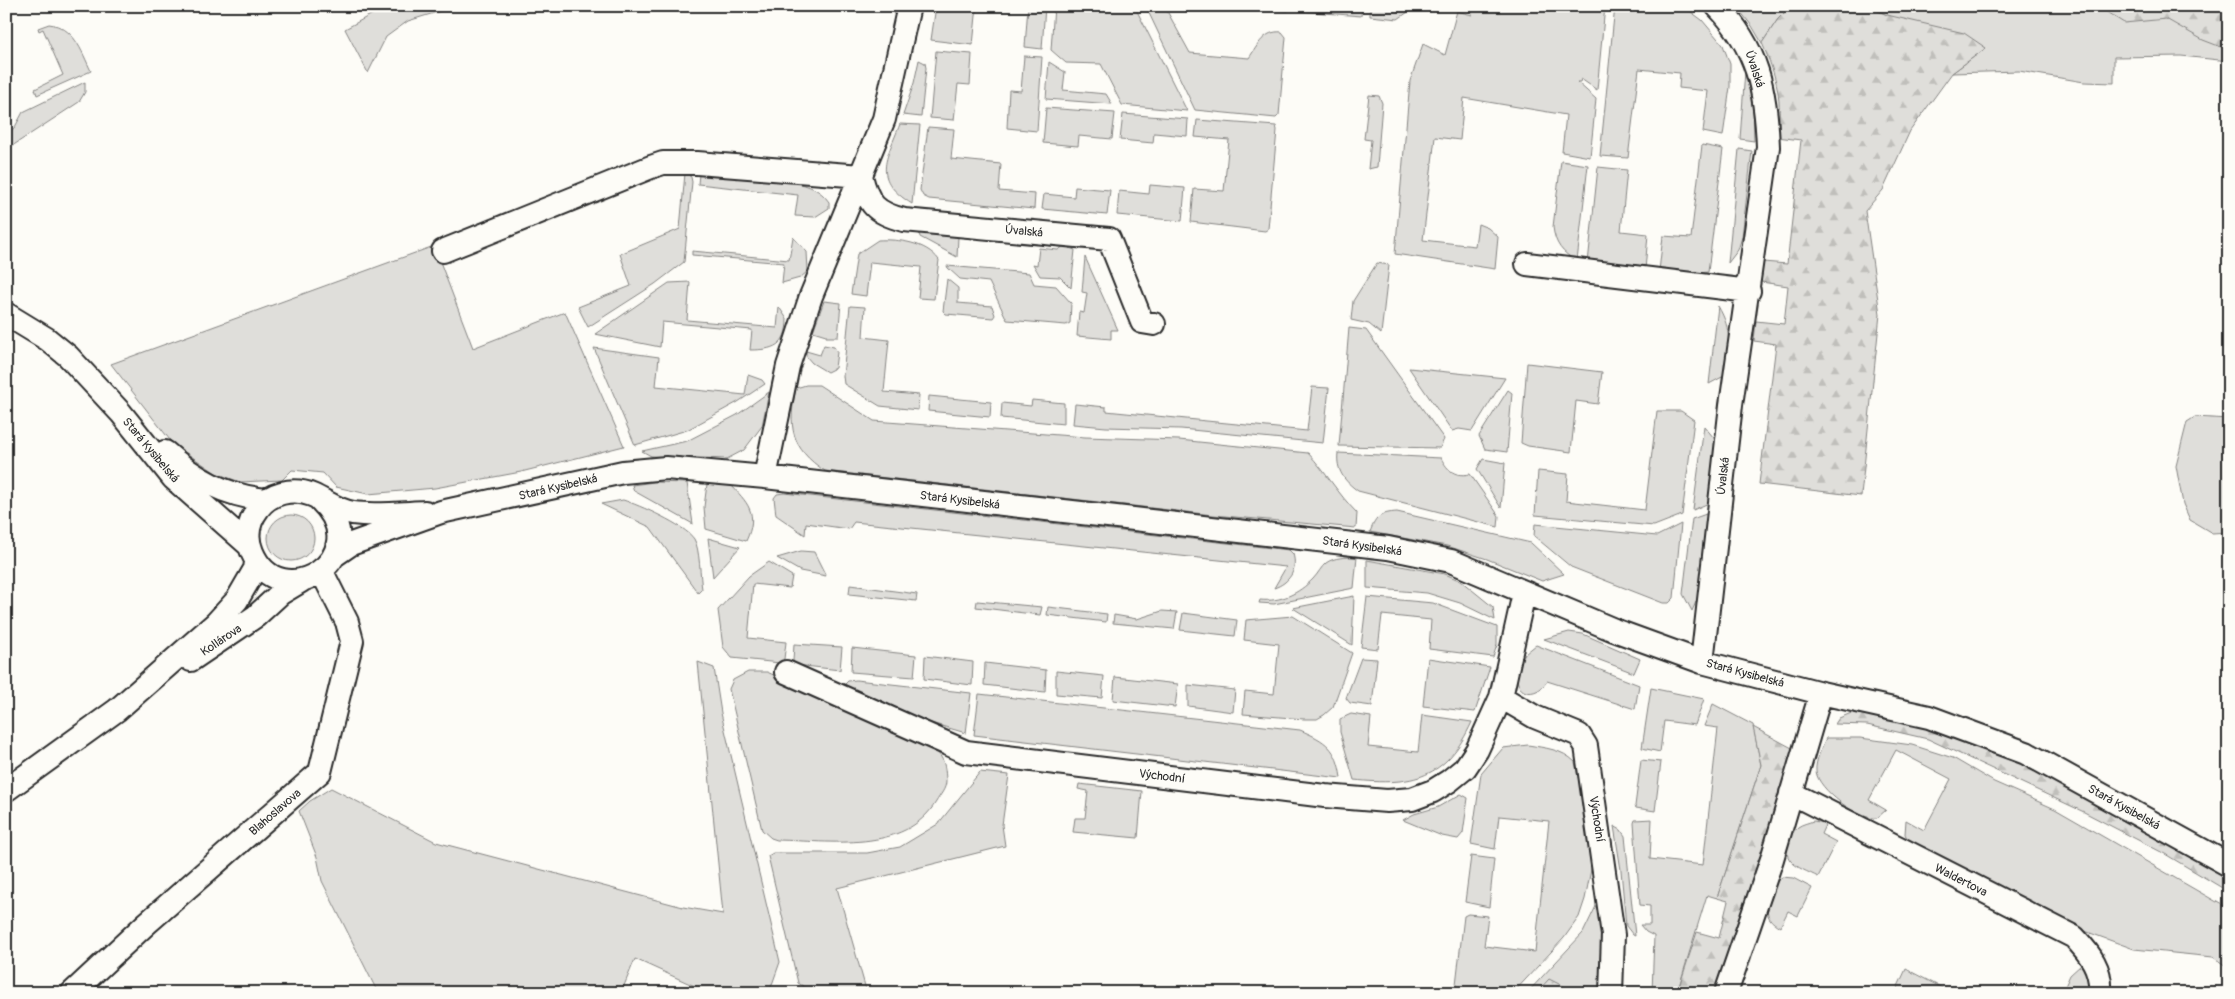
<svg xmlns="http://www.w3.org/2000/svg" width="2235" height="999" viewBox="0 0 2235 999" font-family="Pangolin,sans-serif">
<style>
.grass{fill:#dfdeda;stroke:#858482}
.forest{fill:url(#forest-firs);stroke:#858482}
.park{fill:url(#park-dots);stroke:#858482}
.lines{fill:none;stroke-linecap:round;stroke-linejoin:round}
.street-casing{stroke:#2b2b2b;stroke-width:26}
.street{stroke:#fdfcf7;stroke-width:22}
.labels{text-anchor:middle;stroke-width:4.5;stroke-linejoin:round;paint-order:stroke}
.street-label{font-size:12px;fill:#2b2b2b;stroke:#fdfcf7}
</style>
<defs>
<pattern id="forest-firs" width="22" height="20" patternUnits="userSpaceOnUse" patternTransform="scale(1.25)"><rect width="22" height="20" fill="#dfdeda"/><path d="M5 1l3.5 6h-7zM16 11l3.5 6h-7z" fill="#c0bfbb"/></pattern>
<pattern id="park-dots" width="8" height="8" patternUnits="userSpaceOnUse" patternTransform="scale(1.25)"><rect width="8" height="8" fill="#dfdeda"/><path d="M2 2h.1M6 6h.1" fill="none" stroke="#c0bfbb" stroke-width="1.8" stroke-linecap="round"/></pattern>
</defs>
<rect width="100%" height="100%" fill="#fdfcf7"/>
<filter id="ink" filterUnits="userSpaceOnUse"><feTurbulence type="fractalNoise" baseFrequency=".02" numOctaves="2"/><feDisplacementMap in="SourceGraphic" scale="10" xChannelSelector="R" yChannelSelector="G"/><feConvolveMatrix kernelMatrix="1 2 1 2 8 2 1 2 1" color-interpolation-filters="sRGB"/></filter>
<g filter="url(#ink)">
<path class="grass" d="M387,6h70l-49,15 -22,16 -18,36 -23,-44z
M936,6h41l-4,39 -42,-5z
M1028,6h17l-3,43 -17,-2z
M1054,6h57l25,3 51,102 -65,-6 -21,-41 -35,-1 -15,-13z
M1223,6h65v5z
M1300,6h62l-1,10 -61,-5z
M1370,6h42l-1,4 -13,9 -28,-3z
M1459,6h146l-8,84 -16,-11 -1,3h-3l19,17 -6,58 -28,-5 4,-37 -102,-17 -4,42 -25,-3 -12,103 52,6 3,-22 10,4 10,9 -3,32 -100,-15 15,-173 13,-37 22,11 12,-44 15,4v-5z
M1615,6h68l19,14 21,25 7,19v23l-7,49 -20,-4 5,-41 -29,-3 1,-15 -41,-4 -11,89 -28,-2z
M1736,6h55l-13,13 -16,24 -10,-17z
M1867,6h362v55l-48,-5 -67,1v26l-30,-1 -65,-11 -67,2 34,-25 -99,-33z
M1147,9l20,2 23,42 59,5c9,-13 15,-28 33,-26l4,5 -7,78 -3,3 -81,-8z
M49,24c25,3 32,26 42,47l-54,24 -2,-6 28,-14 -20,-46 -4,2 -1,-3z
M936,51l36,3 -2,31 -12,-1 -4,36 -24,-2z
M1024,56l18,1 -5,74 -30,-3 2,-38 12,1z
M919,60l6,3 1,5 -5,49 -18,-2 11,-32z
M1049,62l16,10 -2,18 43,4 6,10 -66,-5z
M1745,71l8,35 1,35 -14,-2z
M85,82v10l-6,10 -73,48v-15l9,-8 8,-15z
M1369,95l10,1 3,7 -5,64 -9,2 3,-29 -7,-1z
M1046,108l69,5 -3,26 -33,-3 -1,10 -35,-3z
M1123,114l65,5 -1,17 -33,-3 -1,10 -33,-3z
M1197,120l79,6 1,4 -9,99 -3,2 -74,-9 3,-33 30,2 5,-51 -34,-3z
M900,124l20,1 -8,79c-41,-26 -26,-43 -12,-80z
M928,127l26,2 -3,30 50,5 -2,27 36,3 -1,15 -105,-10 -6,-3 -3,-6z
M1702,145l21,4 -15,123 -17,2 -32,-3 4,-35 28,2z
M1739,149l13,2 -10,86 -4,13 -10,13z
M1561,161l27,4 -11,96c-15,-8 -22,-17 -24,-34z
M1598,167l29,3 -6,61 27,3 -3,36 -57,-7z
M685,173l6,4 1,5 -8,80 -29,22 -67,43 -10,-20 53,-21 -11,-32 60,-25z
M699,174l95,8c15,4 26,7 35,20v6l-14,9 -20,-1 3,-21 -100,-11z
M1150,185l35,3 -3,33 -65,-6 2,-24 30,3z
M1075,187l35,3 -3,25 -65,-6 2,-15 30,3z
M919,233l39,4 -1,20 -37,-20z
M793,237l14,15 1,19 -8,7 -18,5 2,-20 -92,-8v-4l97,9z
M878,240c20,-1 48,2 61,20l-5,39 -16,-1 3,-31 -51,-5 -4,34 -15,-2 6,-40z
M434,246l39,102 92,-36 59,134 -103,26 -86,16 -67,6 -32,-7 -13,-14 -31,-3 -10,10 -42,2 -24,-9 -43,-29 -62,-80z
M1064,246l11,4 -4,38 -11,-11 -20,-1 -7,-12 4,1 2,-17 19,2z
M1085,257l33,73h-7v9l-34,-3 2,-24 5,1 3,-20 -5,-1z
M1377,263l12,2 -8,69 -12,-10 -18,-4 2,-19z
M947,266l82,7 5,11 22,2 15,17 -1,20 -4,2 -59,-5 -18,-38 -29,-3 -12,-11z
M947,279l11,9v15l34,3 3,9 -2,3 -47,-4 -3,-3z
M690,282l-3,38 90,8 2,-21 8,12c0,27 -14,31 -37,31l2,-20 -90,-8 -2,25 -65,-13 74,-51z
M824,301l17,2 -3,34h-12v-2l-13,-4z
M850,306l15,1 -2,30 26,3 -5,52 35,3 -1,15 -38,-4 -36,-22 -1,-8z
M1718,306c15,25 11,42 6,70l-15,8z
M1349,328l17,2 78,109 -4,9 -101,-2z
M824,345l10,2 3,5 -2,16 -8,4 -15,-9 -6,-7v-5l14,4z
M594,348l65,9 -3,29 89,9 3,-20 14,5 3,4 -27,18 -51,28 -52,15z
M1527,363l75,9 -4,32 -22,-3 -5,51 -43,-6 -7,-3z
M1409,368l96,10 -33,53 -13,-2 -7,2z
M806,385h13l55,36 211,16 94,3 129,13c18,19 30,41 49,60l-1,15 -143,-13 -388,-44c-35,-23 -37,-45 -29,-83z
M1312,387l17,1 -6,55 -142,-14 -75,-2 -33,-3 2,-20 31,3v4l201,20z
M1508,390l4,3 -5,59 -22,-3 -6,-13z
M769,392l-7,34 -18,24 -17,9 -76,-3 -9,-5 45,-10 50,-26z
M929,396l62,6 -1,15 -62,-6z
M1032,400l32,3v21l-63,-6 1,-15 29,3z
M1657,411h24l13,9 -12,95 -28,11 -119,-11 3,-44 30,3 -2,27 79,9z
M2195,417l34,2v113l-17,1 -22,-13 -7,-16 -7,-38 11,-44z
M1704,426l10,12 3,12 -6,52 -18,8z
M1338,453l103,5c7,13 14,19 29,16l29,42 -1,11 -140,-36c-14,-10 -22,-21 -20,-38z
M1483,459l22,4 -4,45 -24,-39z
M654,482l33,1 6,41 -59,-33 -2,-6z
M729,483c19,20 30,30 17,58l-40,-12 -2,-22 3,-23z
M784,493l505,57 4,4c5,16 -4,29 -19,34l12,-21 -432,-45 -5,7 -43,-6 -1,12 -29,-20 -2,-17 3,-4z
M623,500c16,5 62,25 71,39 6,9 6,39 8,50l-4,4 -48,-66 -49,-23z
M1397,512l134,31 33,31 -22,7 -55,-22 -40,-13 -77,-14c6,-16 11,-19 27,-20z
M1709,513l-10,82 -7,16 -9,-17 9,-75z
M268 538a23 23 0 1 1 46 0a23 23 0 1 1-46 0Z
M1535,524l122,12 24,-12 -7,74 -5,5h-6l-92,-36 -37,-31z
M708,538l32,9 -27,30z
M801,551l13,1 12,24 -26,-5 -23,-13z
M1357,557l-3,31 -80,16 -15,-1 1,-3c21,2 38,-6 53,-21 5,-5 8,-12 13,-16 8,-6 21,-6 31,-6z
M1367,560l78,14 16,7 32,26 2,13 -35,-17 -33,-10 -60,-5z
M769,562l23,14 -2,12 -37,-4 -5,54 38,4 -2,17 -4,4 -48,-5 -9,-11 -5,-37 31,-34z
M850,585l67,9 -1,7 -67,-7z
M1354,596l-2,49 -59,-37z
M1367,597l66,6 64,24v18l-4,12 -64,-8 2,-29 -49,-5 -4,34 -17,-2z
M977,601l65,6 -2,8 -64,-8z
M1048,607l59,7 -1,8 -59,-7z
M1162,611l15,1 -3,17 -61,-6 1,-8 23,4z
M1183,613l54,7 -2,16 -55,-6z
M1293,616l59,37 -19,54 -9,8 -7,4h-13l-61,-5 2,-23 29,3 5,-50 -35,-4 2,-20z
M1569,632l14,2 57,25 -6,14 -90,-34z
M794,644l48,3 -2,23 -44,-5 -3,-4z
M1536,645l103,40 -4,24 -88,-28c-11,19 -35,14 -29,-11 1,-3 1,-8 3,-11 3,-5 10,-10 15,-14z
M852,648l64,7 -2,22 -63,-5z
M925,656l48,6 -1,23 -48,-6z
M1361,658l16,1 -5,47 -22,-3 -4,-5z
M1428,658l62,9 -15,45 -52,-6z
M698,662l16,6 7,45 59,249 -11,31h-59l-75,-34 -14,34h-253l8,-4 -54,-108 -5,-24 -18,-46 11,-10 21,-13 105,54 247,65 40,7z
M985,663l61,7 -1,22 -61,-7z
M1056,671l48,5 -2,22 -46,-4z
M748,672h19l155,69c20,13 23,17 24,40 0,8 -6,14 -10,21 -32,52 -106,39 -159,38l-6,-2 -9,-8 -33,-141 4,-9z
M1115,677l63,7 -3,23 -62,-7z
M856,680l115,13 -5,40 -42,-12 -80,-31v-5l4,-4z
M1188,685l47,5 -2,22 -45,-6z
M1651,688l53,11 -9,26 -31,-4 -4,31 -18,-4z
M979,694l321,36c26,11 37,18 41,48l-367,-43z
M1713,704l40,21 8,40 -44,133 -10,-3 -30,98h-25l2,-57 -8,-4 -6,-7h10v-19l-10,-1 -6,-82 1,-3 17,-1 -2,40 53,6 15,-137 -14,-2z
M1351,714l20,3 -3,30 50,5 4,-37 50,7c-26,57 -59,64 -118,58l-14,-48v-13z
M1826,738h34l52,7 41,13 41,24 61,27 174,100v59l-16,-11 -79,-8 -52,-19 -173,-88 -4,-8 1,-14 18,10 27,-51 -55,-29 -27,50 17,10 -9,8c-17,3 -60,-29 -61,-47 -1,-10 6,-24 10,-33z
M1528,745c17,3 34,4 47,17l19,93 -9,44 -6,18 -15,21 -51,55h-58l9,-77 4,-2 20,2 -4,30 51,6 14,-131 -50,-5 -4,33 -24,-5 10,-70 22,-26z
M1641,760l20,2 -6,49 -19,-3 -1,-2z
M980,772l29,3 -7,50 3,21 -168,42 30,105h-53l-16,-10 -30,-127 5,-3h94l33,-6 38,-23z
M1079,784l63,7 -4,47 -65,-6 2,-14h10l3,-27 -10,-2z
M1461,794l7,4 -5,35 -5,6 -16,-3 -39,-16 11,-6 24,-7z
M1813,821l13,2 -5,11 15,8 -18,35c-9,-5 -22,-9 -28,-17 -7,-8 0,-27 8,-33 4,-3 10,-4 15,-6z
M1614,826l7,4 4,6 10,100 -2,-1 -7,-9 -5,-56z
M1471,856l23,3 -5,48 -24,-5z
M1782,877l11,1 19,10 -14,28 -10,-5 -8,16c-5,-3 -10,-6 -12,-12 -3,-10 5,-33 14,-38z
M1600,898l2,35 -2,60h-73l56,-60z
M2081,965c7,9 11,16 5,28h-24l8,-18z
M1906,969l46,24h-57z"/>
<path class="forest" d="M1791,6h76l20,9 77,18 22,15 -34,25 -42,58 -27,59 -18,21 15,103 -19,182 -102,-12 17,-140 -22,-3 2,-20 28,3 4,-38 -27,-4 2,-20 24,2 14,-124 -24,-3c6,-38 0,-59 -15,-94l16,-24z
M2097,6h132v44l-26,-10 -37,-21 -42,4z
M1854,712c136,20 256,98 375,163v17l-64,-38 -81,-42 -156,-73 -61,-14 -32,-1 4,-6z
M1753,727l39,21 3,5 -81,240h-37l20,-61 22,6 9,-37 -11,-3 44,-133z"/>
<path class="park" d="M1549,979l28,14h-41z"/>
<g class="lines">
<g class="street-casing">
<path id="street" d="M443,251l208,-84 12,-4h34l164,13c7,28 14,37 43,44l205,19 33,83 12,2
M1527,264l222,27
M6,314l41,25 21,17 53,57 52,65 77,68
M165,452c31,28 59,43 101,48
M765,477l23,-111 23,-70 73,-177 25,-113
M320,500c59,56 -40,119 -68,52 -6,-14 -4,-30 6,-43 11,-16 35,-22 54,-14 14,6 26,16 41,18 21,3 50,0 72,-1
M335,555l16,-11 90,-32 182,-40 43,-4 99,9 623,71 63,13 163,69 88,32 119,31 108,24 97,36 203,112
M191,660l65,-44 25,-23 20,-12
M1702,662l29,-257 37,-258c-2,-56 -10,-99 -51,-141
M786,672l180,80 359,44 62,5 25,-2 21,-8 16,-10 16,-13 12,-18 24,-53 23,-104
M1501,697l34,20 44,18 7,11 27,189 -2,58
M6,790l111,-80 99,-87 21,-23 18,-31 1,-7
M1791,793l283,144c16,17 28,32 26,56
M72,993l74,-69 174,-152 32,-131 -5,-19 -25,-50
M1726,993l46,-134 49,-166"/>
</g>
<use href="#street" class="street"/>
</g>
</g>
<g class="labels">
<g class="street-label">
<text transform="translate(1755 69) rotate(72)" y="4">Úvalská</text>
<text transform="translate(1024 231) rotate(5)" y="4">Úvalská</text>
<text transform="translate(151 450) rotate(50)" y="4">Stará Kysibelská</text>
<text transform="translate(1723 476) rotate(-83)" y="4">Úvalská</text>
<text transform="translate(558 487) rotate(-13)" y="4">Stará Kysibelská</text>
<text transform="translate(960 500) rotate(7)" y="4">Stará Kysibelská</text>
<text transform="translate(1362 546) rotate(8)" y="4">Stará Kysibelská</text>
<text transform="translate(221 640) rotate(-34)" y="4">Kollárova</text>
<text transform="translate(1745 673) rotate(15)" y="4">Stará Kysibelská</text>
<text transform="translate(1162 776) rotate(7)" y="4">Východní</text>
<text transform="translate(2124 807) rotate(29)" y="4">Stará Kysibelská</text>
<text transform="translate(275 812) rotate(-41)" y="4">Blahoslavova</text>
<text transform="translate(1597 819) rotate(81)" y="4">Východní</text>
<text transform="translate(1961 880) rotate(27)" y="4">Waldertova</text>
</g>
</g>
<rect width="2235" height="999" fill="none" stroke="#fdfcf7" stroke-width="25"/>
<rect x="12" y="12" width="2210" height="974" fill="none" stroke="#2b2b2b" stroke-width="2" filter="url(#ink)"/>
</svg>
